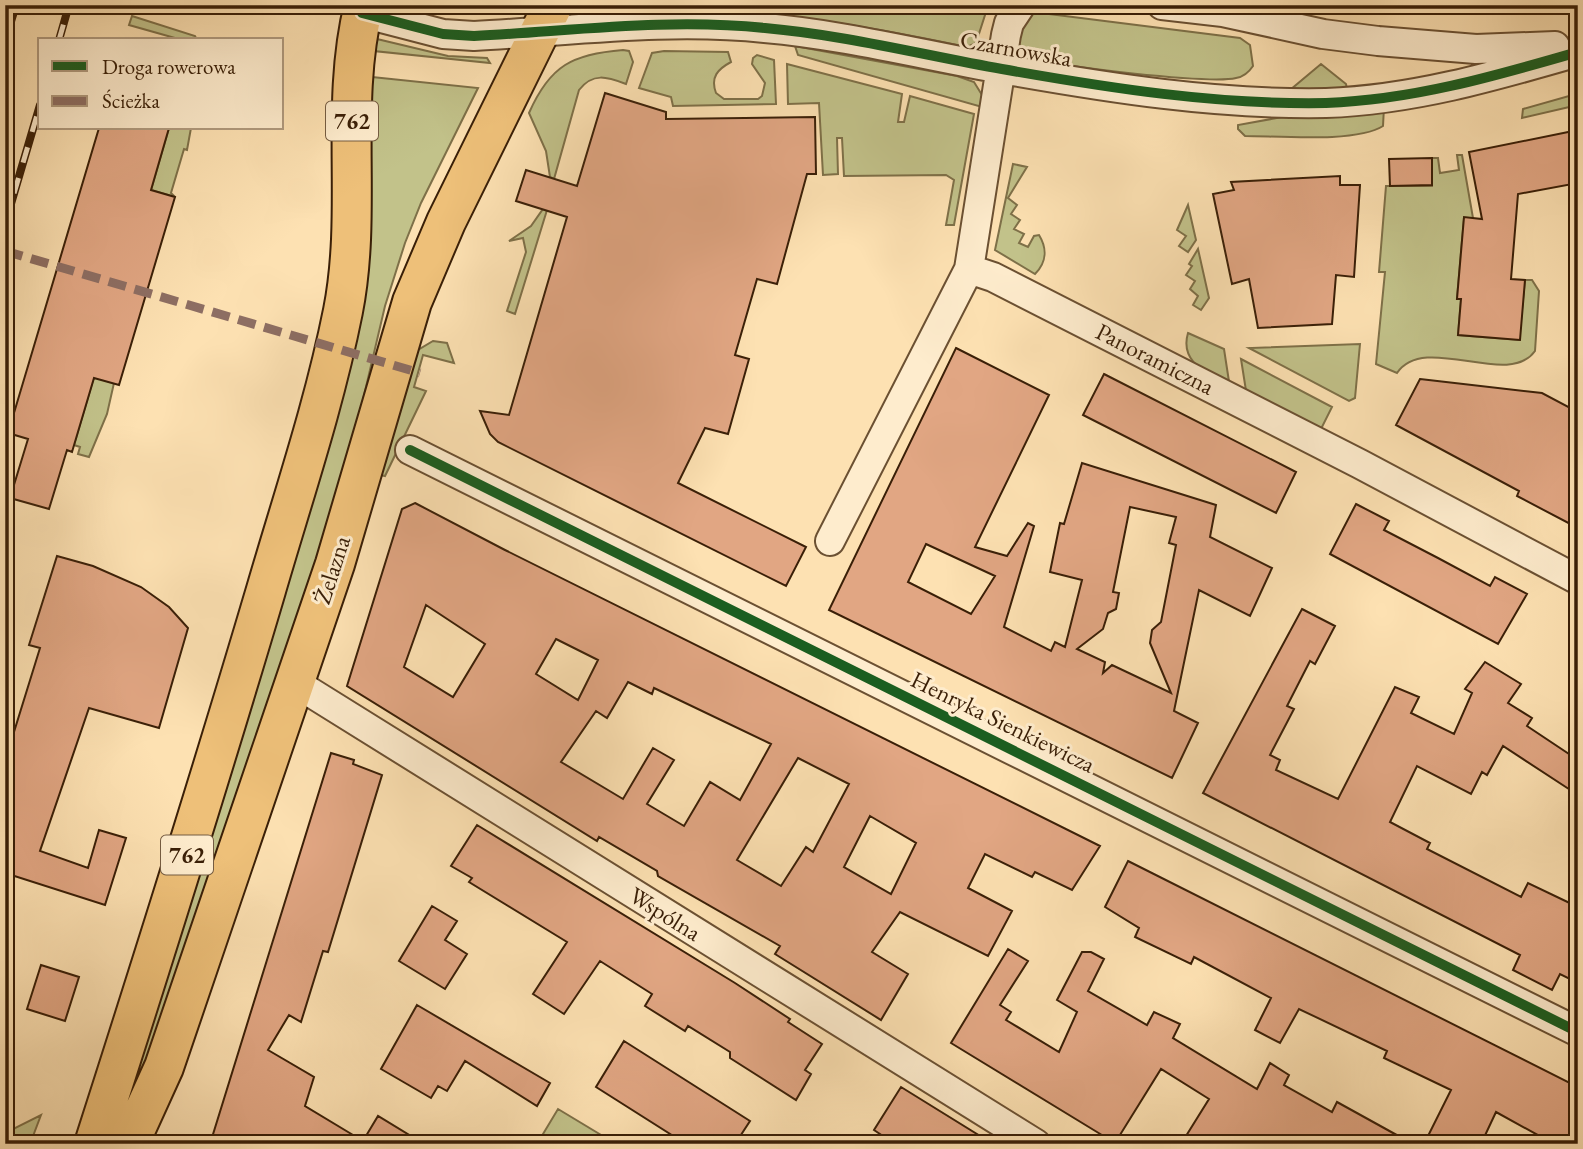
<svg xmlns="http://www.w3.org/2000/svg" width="1583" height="1149" viewBox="0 0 1583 1149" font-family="'EB Garamond',serif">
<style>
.green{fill:#c2c28a;stroke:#7e7048;stroke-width:2}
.building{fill:#e1a683;stroke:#3a1f07;stroke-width:2;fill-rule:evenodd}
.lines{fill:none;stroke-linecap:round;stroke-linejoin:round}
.street-casing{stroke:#6b5032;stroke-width:32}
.primary-casing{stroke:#3a1f07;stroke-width:42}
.street{stroke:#feeccd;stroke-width:28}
.primary{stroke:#eec079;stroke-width:38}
.rail-casing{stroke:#3a1f07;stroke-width:8}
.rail{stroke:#feeccd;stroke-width:5;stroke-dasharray:16;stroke-linecap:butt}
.quiet{stroke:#8d6e63;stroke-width:9;stroke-dasharray:18 9;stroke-linecap:butt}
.cycleway-casing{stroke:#feeccd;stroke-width:15}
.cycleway{stroke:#1b5e20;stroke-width:10}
.labels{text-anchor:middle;stroke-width:6;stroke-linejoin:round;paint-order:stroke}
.shield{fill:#feeccd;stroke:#755c42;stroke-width:2}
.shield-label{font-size:23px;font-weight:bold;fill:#3a1f07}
.street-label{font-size:24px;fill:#3a1f07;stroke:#feeccd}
</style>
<rect width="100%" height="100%" fill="#fde1b2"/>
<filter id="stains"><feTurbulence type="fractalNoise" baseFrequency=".00286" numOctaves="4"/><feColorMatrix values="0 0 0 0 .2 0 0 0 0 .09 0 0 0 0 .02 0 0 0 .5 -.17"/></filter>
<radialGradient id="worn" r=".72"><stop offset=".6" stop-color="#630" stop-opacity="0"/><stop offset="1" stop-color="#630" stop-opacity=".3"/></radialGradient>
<path class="green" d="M628,5h340l13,2 4,8 -9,28 -9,4c-113,-24 -223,-42 -340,-39z
M1440,5h125c-40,5 -87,10 -127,2z
M1041,13l199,25 10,7 3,21c-4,6 -10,11 -17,12 -24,6 -183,-11 -206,-21 -9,-4 -12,-13 -13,-22l14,-21z
M132,16l63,20 2,4h-15l-53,-15z
M377,39l71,17 39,2 3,5 -116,-12z
M795,46l162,30 17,6 8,13v12l-184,-52z
M623,50l6,1 4,11 -7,22c-19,-7 -33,-12 -47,6l-25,89 -4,-2 -4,-26 -17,-38c21,-48 44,-59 94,-63z
M664,51l64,1 3,10c-13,7 -21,15 -15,31l8,6h34l4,-3 3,-13 -13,-19 1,-6 4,-3 17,5 2,44 -103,2 -2,-9 -32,-9 13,-35z
M787,64l115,30 -4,28h6l6,-26 64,18 -20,111h-8l8,-45 -8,-5 -102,1 -2,-38h-5l1,36 -15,1 -4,-72 -31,1z
M1321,64l25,20 1,5 -57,1z
M372,77l106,11 -57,115 -16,40 -20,63 -39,166 -226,672h-10l137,-433z
M1576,94l2,11 -56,13 1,-9z
M1384,107l-1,19c-26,17 -106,10 -138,10l-7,-7v-4l72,-13z
M169,128h22l-4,22 -3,-1 -13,44 4,4 -24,-7z
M1457,155h5l11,63h-9l-7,80 4,1 -3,36 61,5 6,-60h7l7,11 -4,60c-27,38 -110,-19 -138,22l-21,-9 9,-92h-6l7,-86h46v-28h6l2,15 19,-3z
M1013,164l14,3 -19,31 9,7 -6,9 9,6 -6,9 10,5 -5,9 9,4 6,-11 5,-1c8,13 8,27 -4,39l-40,-24z
M1188,205l8,35 -8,12 -9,-6 7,-10 -9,-6z
M543,209l4,1 -32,104 -8,-3 19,-59 -3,-14 -14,3 22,-15z
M1198,249l11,49 -8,12 -8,-5 5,-9 -8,-7 5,-8 -9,-6 6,-9 -3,-2z
M1188,333l36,16 6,39c-21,-14 -51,-25 -42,-55z
M433,341l14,2 7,20 -31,-8 -9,32 12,4 -41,85 -5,-1 38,-125z
M1360,344l-5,54 -6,3 -100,-53z
M1241,359l91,48 -13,26 -72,-36z
M94,377l20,6 -7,31 -18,43 -11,-3 2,-7 -6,-2z
M558,1109l58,35h-79z
M41,1115l-11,29h-25v-11z"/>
<path class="building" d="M605,93l61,19v7l149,-2 1,57h-9l-30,110 -20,-5 -22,76 14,4 -21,75 -23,-6 -27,55 128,64 -20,39 -288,-144 -8,-8 -10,-23 29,4 58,-198 -51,-16 10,-31 51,16z
M99,128h70l-18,62 24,7 -56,188 -25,-7 -22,74 -5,-2 -18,59 -39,-11 18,-59 -20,-6z
M1578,130v53l-60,11 -7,85 14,1 -5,60 -62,-5 3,-36h-4l7,-82 18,2 -13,-67z
M1432,158v27l-42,1 -1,-27z
M1340,176v9h20l-6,92 -18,-2 -4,49 -74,4 -9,-49 -17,5 -19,-90 21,-4 -3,-8z
M956,348l93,47 -74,152 32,9 21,-33 6,3 -30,101 47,24 4,-9 10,5 17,-67 -32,-8 10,-49 4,1 18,-61 134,42 -6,32 62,31 -22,48 -51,-26 -25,121 24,12 -26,55 -343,-168zM1130,507l46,10 -7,26 7,2 -15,77 -9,8 -2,13 21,50 -59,-28 -9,8 2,-11 -28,-13 26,-20 5,-16 8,-4 3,-16 -6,-1zM926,544l69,32 -24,38 -63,-32z
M1104,374l192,98 -20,41 -193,-98z
M1420,379l122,14 36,19v116l-61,-32 2,-5 -123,-66z
M415,503l90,47 595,296 -28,44 -37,-18 -3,5 -47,-23 -17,34 44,23 -24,45 -88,-44 -28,40 36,22 -27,46 -106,-66 5,-8 -122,-70 -1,-5 -58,-34 -2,4 -250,-155 55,-177zM426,605l59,39 -32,53 -49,-30zM556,639l42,21 -20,40 -42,-26zM628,682l24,12 2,-6 117,56 -31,56 -30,-18 -26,44 -37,-22 27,-44 -21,-12 -30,51 -62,-37 35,-51 11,7zM798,758l51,26 -36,68 -7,-5 -25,39 -44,-26zM870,816l46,27 -25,51 -47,-27z
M1356,504l33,17 -5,9 54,28 52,28 5,-9 32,17 -29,50 -168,-90z
M57,556l36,10 48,21 28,20 19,21 -29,100 -70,-20 -49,143 48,17 11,-38 27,8 -21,67 -100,-32v-112l35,-113 -11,-3z
M1302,609l33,17 -20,38 -5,-3 -23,45 7,3 -24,46 10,5 -4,10 62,29 57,-112 24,10 -8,16 43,21 18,-41 -7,-4 20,-27 36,22 -13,19 24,15 -5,8 51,34v35l-75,-49 -16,29 -5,-3 -11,22 -54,-28 -27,56 40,21 -3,6 94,48 7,-14 50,24v76l-18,-9 -8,16 -39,-20 7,-15 -317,-162z
M331,753l23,7 -1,4 29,11 -54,177 -5,-1 -22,71 -12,-7 -21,35 46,27 -9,29 58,35 15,-25 46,28h-214z
M477,825l258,158 55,36 -2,3 34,22 -17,26 6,4 -15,26 -66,-42v-6l-42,-26 -3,5 -40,-25 7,-12 -52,-33 -36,53 -31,-20 34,-52 -98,-60 3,-4 -21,-12z
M1128,861l450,226v57h-24l-58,-32 -15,32h-57l27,-54 -67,-32 3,-7 -88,-42 -19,34 -25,-13 16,-32 -77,-41 -3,7 -56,-27 4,-9 -34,-21z
M432,906l25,15 -12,19 22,14 -22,35 -46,-28z
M1008,949l20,12 -28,44 11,7 -5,8 53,32 18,-40 -20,-12 25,-48h9l13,7 -16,32 59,34 7,-13 26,12 -7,14 84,51 13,-26 19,12 -5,10 48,27 5,-10 76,42h-232l28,-45 -48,-30 -46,74 -164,-100z
M41,965l38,12 -14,44 -38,-12z
M417,1005l133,78 -13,23 -72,-45 -18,30 -9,-5 -7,12 -50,-29z
M624,1041l126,80 -15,23h-49l-90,-57z
M901,1087l92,57h-98l-21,-14z"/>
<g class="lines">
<g class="street-casing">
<path id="street" d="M1162,5l61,7 100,22 55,7 98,8 79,-3
M362,13l81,21 31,2c98,-5 193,-18 291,-8 80,7 158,27 237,41 107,19 215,36 324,34 87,-3 169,-27 252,-51
M969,269l24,8 367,187 218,116
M410,450l1168,582
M830,541l139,-272 37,-234 3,-12 12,-18
M294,682l742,462"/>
</g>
<g class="primary-casing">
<path id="primary" d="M94,1144c59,-184 117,-368 172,-554 27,-93 58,-184 77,-279 20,-101 -4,-206 21,-306
M129,1144l35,-77 171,-503 77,-262 34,-80 107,-217"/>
</g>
<use href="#street" class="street"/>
<use href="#primary" class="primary"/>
<g class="rail-casing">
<path id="rail" d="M59,40l10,-35
M5,41l11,-36
M5,224l35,-119"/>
</g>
<use href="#rail" class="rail"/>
<path class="quiet" d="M5,251l415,122"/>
<g class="cycleway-casing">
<path id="cycleway" d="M362,13l81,21 31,2c98,-5 193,-18 291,-8 80,7 158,27 237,41 107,19 215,36 324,34 87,-3 169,-27 252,-51
M410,450l1168,582"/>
</g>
<use href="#cycleway" class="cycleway"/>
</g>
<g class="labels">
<g class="shield">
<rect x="326" y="101.5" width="52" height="39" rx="5"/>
<rect x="161" y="835.5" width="52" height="39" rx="5"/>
</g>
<g class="shield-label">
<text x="352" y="129">762</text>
<text x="187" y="863">762</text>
</g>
<g class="street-label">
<text transform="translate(1016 49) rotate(10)" y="8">Czarnowska</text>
<text transform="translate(1155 359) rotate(27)" y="8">Panoramiczna</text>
<text transform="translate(332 570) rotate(-72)" y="8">Żelazna</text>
<text transform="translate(1003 722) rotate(26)" y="8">Henryka Sienkiewicza</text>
<text transform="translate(665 914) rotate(32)" y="8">Wspólna</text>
</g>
</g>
<rect width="1583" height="1149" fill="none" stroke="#fde1b2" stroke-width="28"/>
<rect x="7" y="7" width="1569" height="1135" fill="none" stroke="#3a1f07" stroke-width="3.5"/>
<rect x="14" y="14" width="1555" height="1121" fill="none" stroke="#3a1f07" stroke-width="2"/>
<rect x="38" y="38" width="245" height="91" fill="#feeccd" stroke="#b09a7e" stroke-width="2"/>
<rect x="52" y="61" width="35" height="10" fill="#1b5e20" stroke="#b09a7e" stroke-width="2"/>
<text x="102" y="74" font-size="21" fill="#3a1f07">Droga rowerowa</text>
<rect x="52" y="96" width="35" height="10" fill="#8d6e63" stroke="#b09a7e" stroke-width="2"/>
<text x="102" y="108" font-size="21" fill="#3a1f07">Ścieżka</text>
<rect width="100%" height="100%" filter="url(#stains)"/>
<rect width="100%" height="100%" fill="url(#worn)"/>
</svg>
